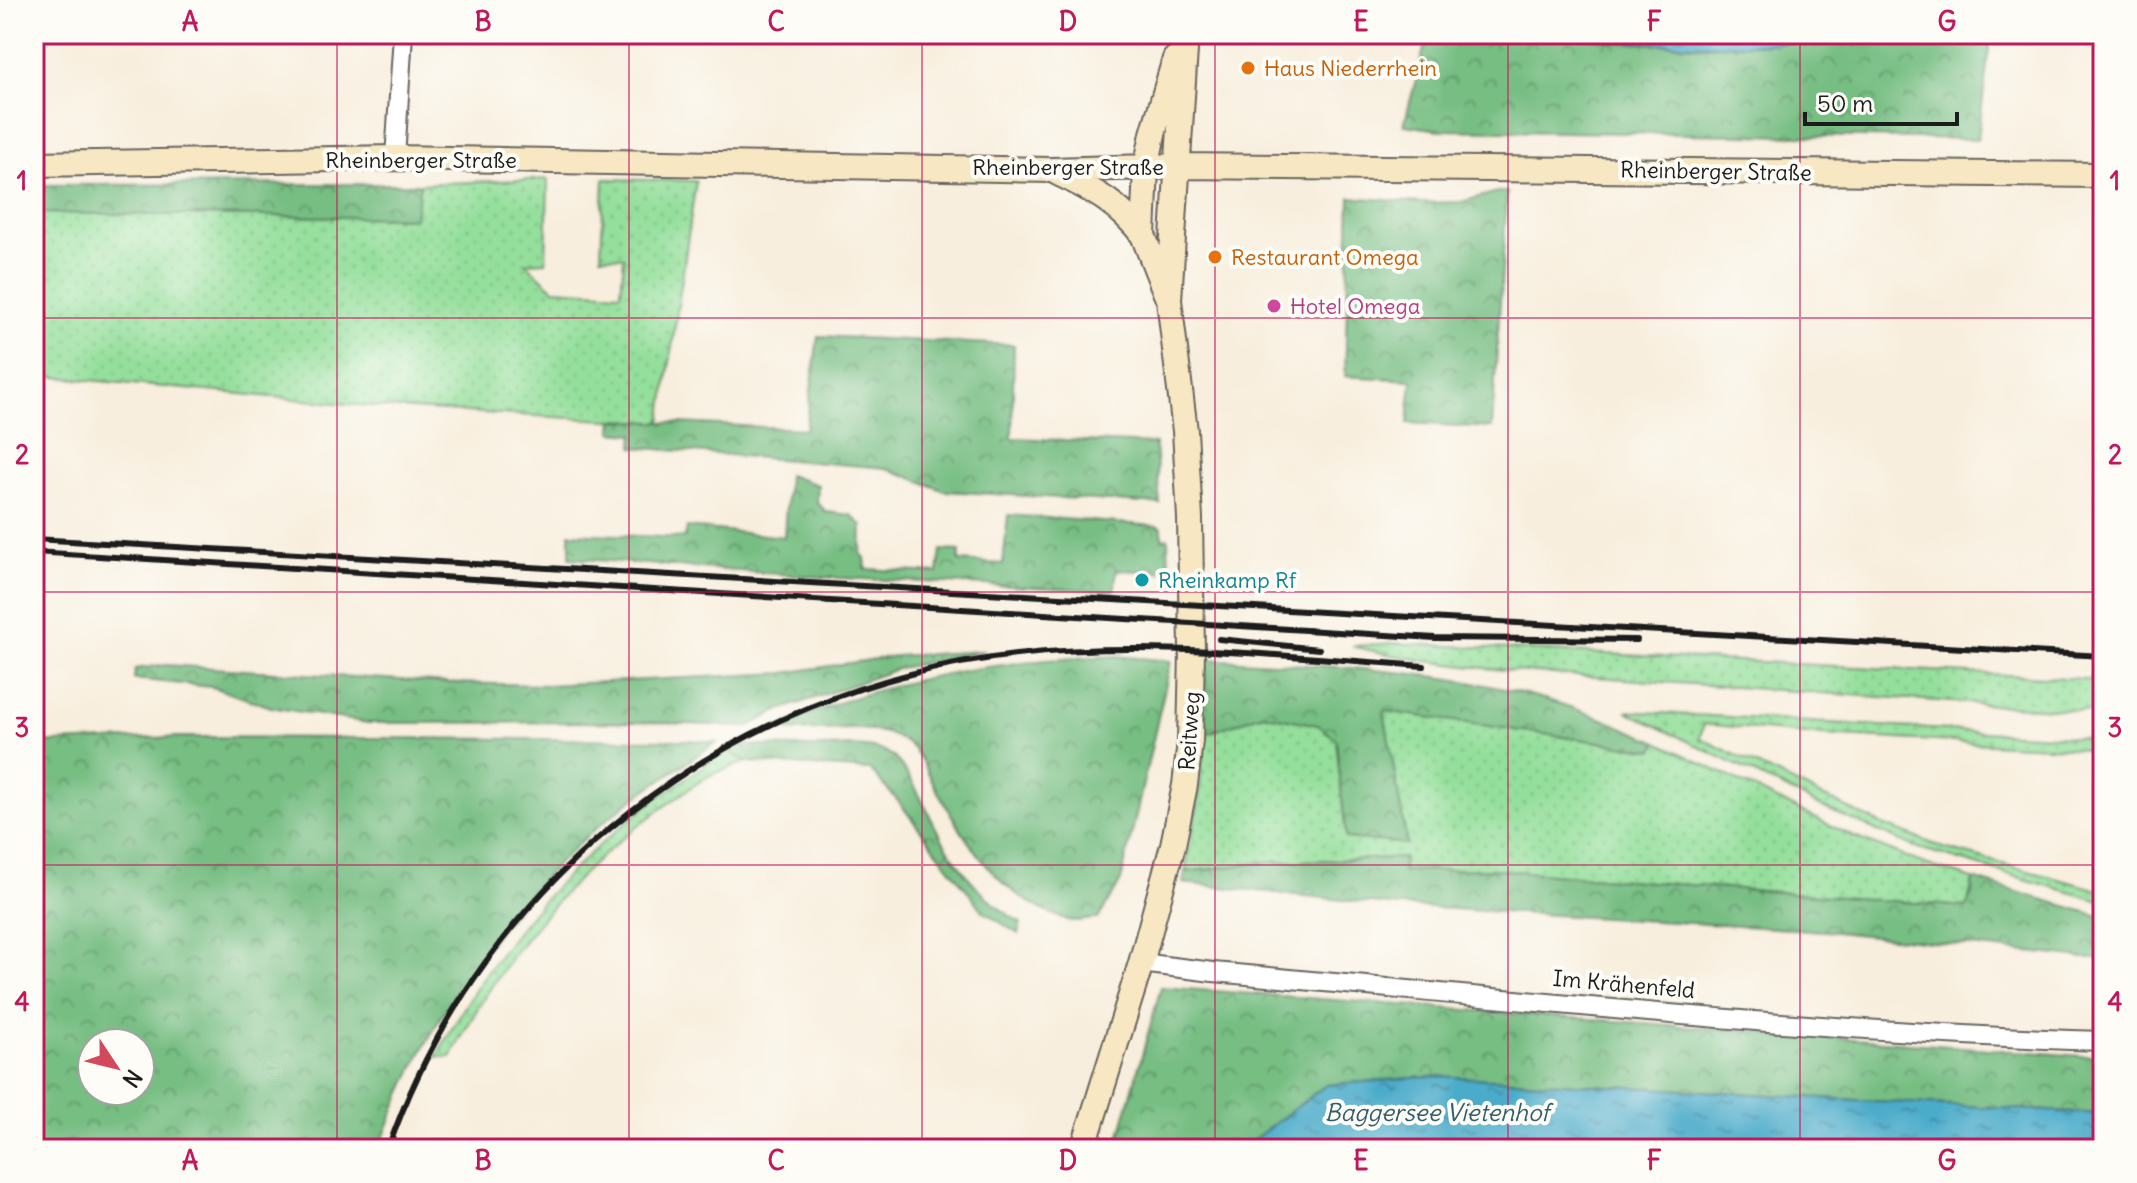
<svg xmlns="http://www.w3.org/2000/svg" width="2137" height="1183" viewBox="0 0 2137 1183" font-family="Delius,sans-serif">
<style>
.grass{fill:url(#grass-dots);stroke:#587e5c;stroke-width:2}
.forest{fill:url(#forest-crowns);stroke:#4a6d50;stroke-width:2;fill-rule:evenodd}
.water{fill:url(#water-ripples);stroke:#346473;stroke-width:2}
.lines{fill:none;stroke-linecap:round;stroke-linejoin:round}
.street-casing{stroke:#696660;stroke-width:22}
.secondary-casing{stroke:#696660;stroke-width:28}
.street{stroke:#fff;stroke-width:18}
.secondary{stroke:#f7e8c3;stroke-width:24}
.rail{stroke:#1c1c1c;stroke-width:6}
.grid{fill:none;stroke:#c2185b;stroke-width:2;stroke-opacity:0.55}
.food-dot{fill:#e8710a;stroke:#fdfcf7;stroke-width:3}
.hotel-dot{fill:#d1479c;stroke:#fdfcf7;stroke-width:3}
.culture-dot{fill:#0f9aa8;stroke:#fdfcf7;stroke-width:3}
.labels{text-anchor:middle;stroke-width:8;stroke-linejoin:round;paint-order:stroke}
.food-label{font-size:22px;fill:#c56008;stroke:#fdfcf7;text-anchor:start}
.street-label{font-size:22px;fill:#1c1c1c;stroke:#fdfcf7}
.hotel-label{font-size:22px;fill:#b23c85;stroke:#fdfcf7;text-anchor:start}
.culture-label{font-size:22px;fill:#0d838f;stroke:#fdfcf7;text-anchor:start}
.water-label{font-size:24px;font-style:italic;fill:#315d6a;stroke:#fdfcf7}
.neatline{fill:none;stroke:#c2185b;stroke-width:3}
.grid-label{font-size:26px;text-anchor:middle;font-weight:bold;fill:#c2185b}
</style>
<defs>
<pattern id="grass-dots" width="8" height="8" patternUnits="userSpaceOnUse" patternTransform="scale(2)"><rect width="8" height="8" fill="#94df9b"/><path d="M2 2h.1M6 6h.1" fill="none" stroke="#7fbf85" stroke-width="1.8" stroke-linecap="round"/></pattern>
<pattern id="forest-crowns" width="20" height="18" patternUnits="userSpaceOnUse" patternTransform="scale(2)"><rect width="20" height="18" fill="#77be83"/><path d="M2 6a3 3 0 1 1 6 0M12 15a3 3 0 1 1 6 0" fill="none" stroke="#619a6a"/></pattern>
<pattern id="water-ripples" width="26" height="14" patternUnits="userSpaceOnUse" patternTransform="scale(2)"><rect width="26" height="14" fill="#4bacca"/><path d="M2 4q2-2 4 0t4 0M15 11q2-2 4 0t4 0" fill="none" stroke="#3e8ba3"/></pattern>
</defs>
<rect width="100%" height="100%" fill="#fdfcf7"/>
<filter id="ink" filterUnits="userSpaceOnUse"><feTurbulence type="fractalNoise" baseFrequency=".0125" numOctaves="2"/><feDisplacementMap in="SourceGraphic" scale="16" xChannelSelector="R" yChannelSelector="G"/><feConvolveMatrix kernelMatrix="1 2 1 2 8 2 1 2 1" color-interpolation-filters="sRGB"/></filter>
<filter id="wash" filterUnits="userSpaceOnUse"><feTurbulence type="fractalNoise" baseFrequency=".006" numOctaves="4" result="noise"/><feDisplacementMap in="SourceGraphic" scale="32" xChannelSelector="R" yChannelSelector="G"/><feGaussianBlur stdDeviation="1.8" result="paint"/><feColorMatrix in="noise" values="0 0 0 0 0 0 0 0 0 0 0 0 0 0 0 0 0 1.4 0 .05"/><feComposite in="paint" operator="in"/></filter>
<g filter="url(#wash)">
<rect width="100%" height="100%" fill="#f8eedd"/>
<path class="grass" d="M548,179l-2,83 -21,1 29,26 67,4 3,-36 -23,-1 3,-77 92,2 -35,242 -271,-15 -356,-33v-162l381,5 5,-34z
M1395,643l708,37v32c-152,-9 -304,-20 -455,-31 -98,-8 -201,-11 -296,-35z
M1383,710l270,40 5,-8 194,94 70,27 51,16 -6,28 -478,-38 -87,2 1,-13 -136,4 -82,10 14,-74 6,-64 57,-20 56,11 18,14 11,98z
M1626,711l477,28v11l-300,-16 -99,-10 -4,14 183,87 61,23 159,43v11l-188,-55 -91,-39z
M728,751l19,11c-13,5 -28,8 -40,15 -12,7 -24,16 -35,24 -95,65 -170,154 -221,256h-15c19,-34 38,-68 61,-99 60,-85 143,-153 231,-207z"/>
<path class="forest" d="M1428,34h141l46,8 85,4 142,-5 37,-7h112l-13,105 -538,-9 -36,-5z
M420,184l-5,34 -381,-5v-28z
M1497,192h10l-15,236 -84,-5 4,-43 -67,-4 5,-179 71,6 40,-1z
M818,336l196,9 -2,93 143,6 5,60 -215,-13 -59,-23 -253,-21 1,-13 -22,-2 1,-12 193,9z
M788,475l30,10 -1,17 9,10 25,3 11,11 -1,28 4,4 1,11 72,4 3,-23 19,1 -1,10 44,3 5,-49 149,11 5,2v11l6,-1 1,34 -52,-2 -3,21 -294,-14 -250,-19v-25l115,5 2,-11 97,10z
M984,651l-84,17 -120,42 -33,17 -101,-5 -278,1 -97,-16 -59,-20 -78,-8 1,-10 31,-4 282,18 97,2 239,-12 112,-17z
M1116,656l55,5 -50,220 -23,38c-10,-1 -20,4 -30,1 -70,-21 -104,-81 -137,-141 -8,-16 -16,-35 -34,-42 -37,-17 -82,-1 -122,-8 107,-51 223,-69 341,-73z
M1205,659c113,7 229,9 339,40 39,11 76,27 114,43l-4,8 -270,-39 23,133 -61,-6 -10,-99 -18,-14 -55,-11 -58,20z
M178,737l505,3 34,2c-34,23 -69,45 -101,70 -109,86 -190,208 -237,337h-345v-406zM92,1043h48v48h-48z
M746,745c24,2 49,2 73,2 22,0 47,-4 67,5 22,10 43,66 56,87 20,34 45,64 79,84l-3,11 -35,-23 -85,-110 -28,-31 -123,-8 -19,-11z
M1404,858l-2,13 87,-2 477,38 6,-13 1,-15 130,38v43l-277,-29 -427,-25 -216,-23 2,-11 82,-10z
M1161,987l921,69 21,-1v59l-666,-38 -111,9 -85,64h-125z"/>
<path class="water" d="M1569,34h310c-27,8 -53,6 -81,8 -77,4 -153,5 -229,-8z
M1437,1076l666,38v35h-862l85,-64z"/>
</g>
<g filter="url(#ink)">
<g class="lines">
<g class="street-casing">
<path id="street" d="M395,158l8,-124
M1141,963l72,9c296,26 593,60 890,69"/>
</g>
<g class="secondary-casing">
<path id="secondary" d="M34,164l361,-6 656,12 128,-4 924,9
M1054,171c39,20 61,29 89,64
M1166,294l-23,-59 3,-67 7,-34 22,-75
M1083,1149l58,-186 32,-118 12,-60 5,-44 2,-90 -2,-133 -5,-87 -16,-131 17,-266"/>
</g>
<use href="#street" class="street"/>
<use href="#secondary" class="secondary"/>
<path class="rail" d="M34,539l2069,117
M34,552l1401,86 202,2
M1219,639l100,10
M388,1149c95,-272 342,-463 628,-494 135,-15 273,2 408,11"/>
</g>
</g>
<path class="grid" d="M337,34v1115M629,34v1115M922,34v1115M1215,34v1115M1508,34v1115M1800,34v1115M34,318h2069M34,592h2069M34,865h2069"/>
<g class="food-dot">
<circle cx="1248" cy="68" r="8"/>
<circle cx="1215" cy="257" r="8"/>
</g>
<circle class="hotel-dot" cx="1274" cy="306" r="8"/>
<circle class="culture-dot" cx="1142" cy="580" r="8"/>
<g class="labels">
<g class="food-label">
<text x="1264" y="76">Haus Niederrhein</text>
<text x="1231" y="265">Restaurant Omega</text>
</g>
<g class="street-label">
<text x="421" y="168">Rheinberger Straße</text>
<text x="1068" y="175">Rheinberger Straße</text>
<text transform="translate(1716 171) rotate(1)" y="8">Rheinberger Straße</text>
<text transform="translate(1189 731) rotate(-86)" y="8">Reitweg</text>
<text transform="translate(1624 984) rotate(5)" y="8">Im Krähenfeld</text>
</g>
<g class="hotel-label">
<text x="1290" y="314">Hotel Omega</text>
</g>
<g class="culture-label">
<text x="1158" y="588">Rheinkamp Rf</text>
</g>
<g class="water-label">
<text x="1437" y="1121">Baggersee Vietenhof</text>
</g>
</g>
<rect width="2137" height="1183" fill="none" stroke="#fdfcf7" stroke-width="88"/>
<g transform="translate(116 1067) rotate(125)"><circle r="38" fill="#fdfcf7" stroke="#a3a29f" stroke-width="2"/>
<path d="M0-6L14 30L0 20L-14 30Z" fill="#d1495b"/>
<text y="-12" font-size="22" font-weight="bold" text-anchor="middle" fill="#1c1c1c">N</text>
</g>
<path d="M1805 112v12h152v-12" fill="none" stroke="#1c1c1c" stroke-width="4"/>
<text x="1817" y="112" font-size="24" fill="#1c1c1c" stroke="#fdfcf7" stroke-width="6" paint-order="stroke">50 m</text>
<rect x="44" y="44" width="2049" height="1095" class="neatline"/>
<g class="grid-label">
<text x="190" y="31">A</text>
<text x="483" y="31">B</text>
<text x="776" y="31">C</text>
<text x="1068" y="31">D</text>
<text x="1361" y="31">E</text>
<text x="1654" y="31">F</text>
<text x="1947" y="31">G</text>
<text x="22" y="190">1</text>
<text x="2115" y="190">1</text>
<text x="22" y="464">2</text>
<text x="2115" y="464">2</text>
<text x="22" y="737">3</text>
<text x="2115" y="737">3</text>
<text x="22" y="1011">4</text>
<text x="2115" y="1011">4</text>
<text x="190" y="1170">A</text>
<text x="483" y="1170">B</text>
<text x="776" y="1170">C</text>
<text x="1068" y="1170">D</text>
<text x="1361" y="1170">E</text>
<text x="1654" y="1170">F</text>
<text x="1947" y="1170">G</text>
</g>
</svg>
